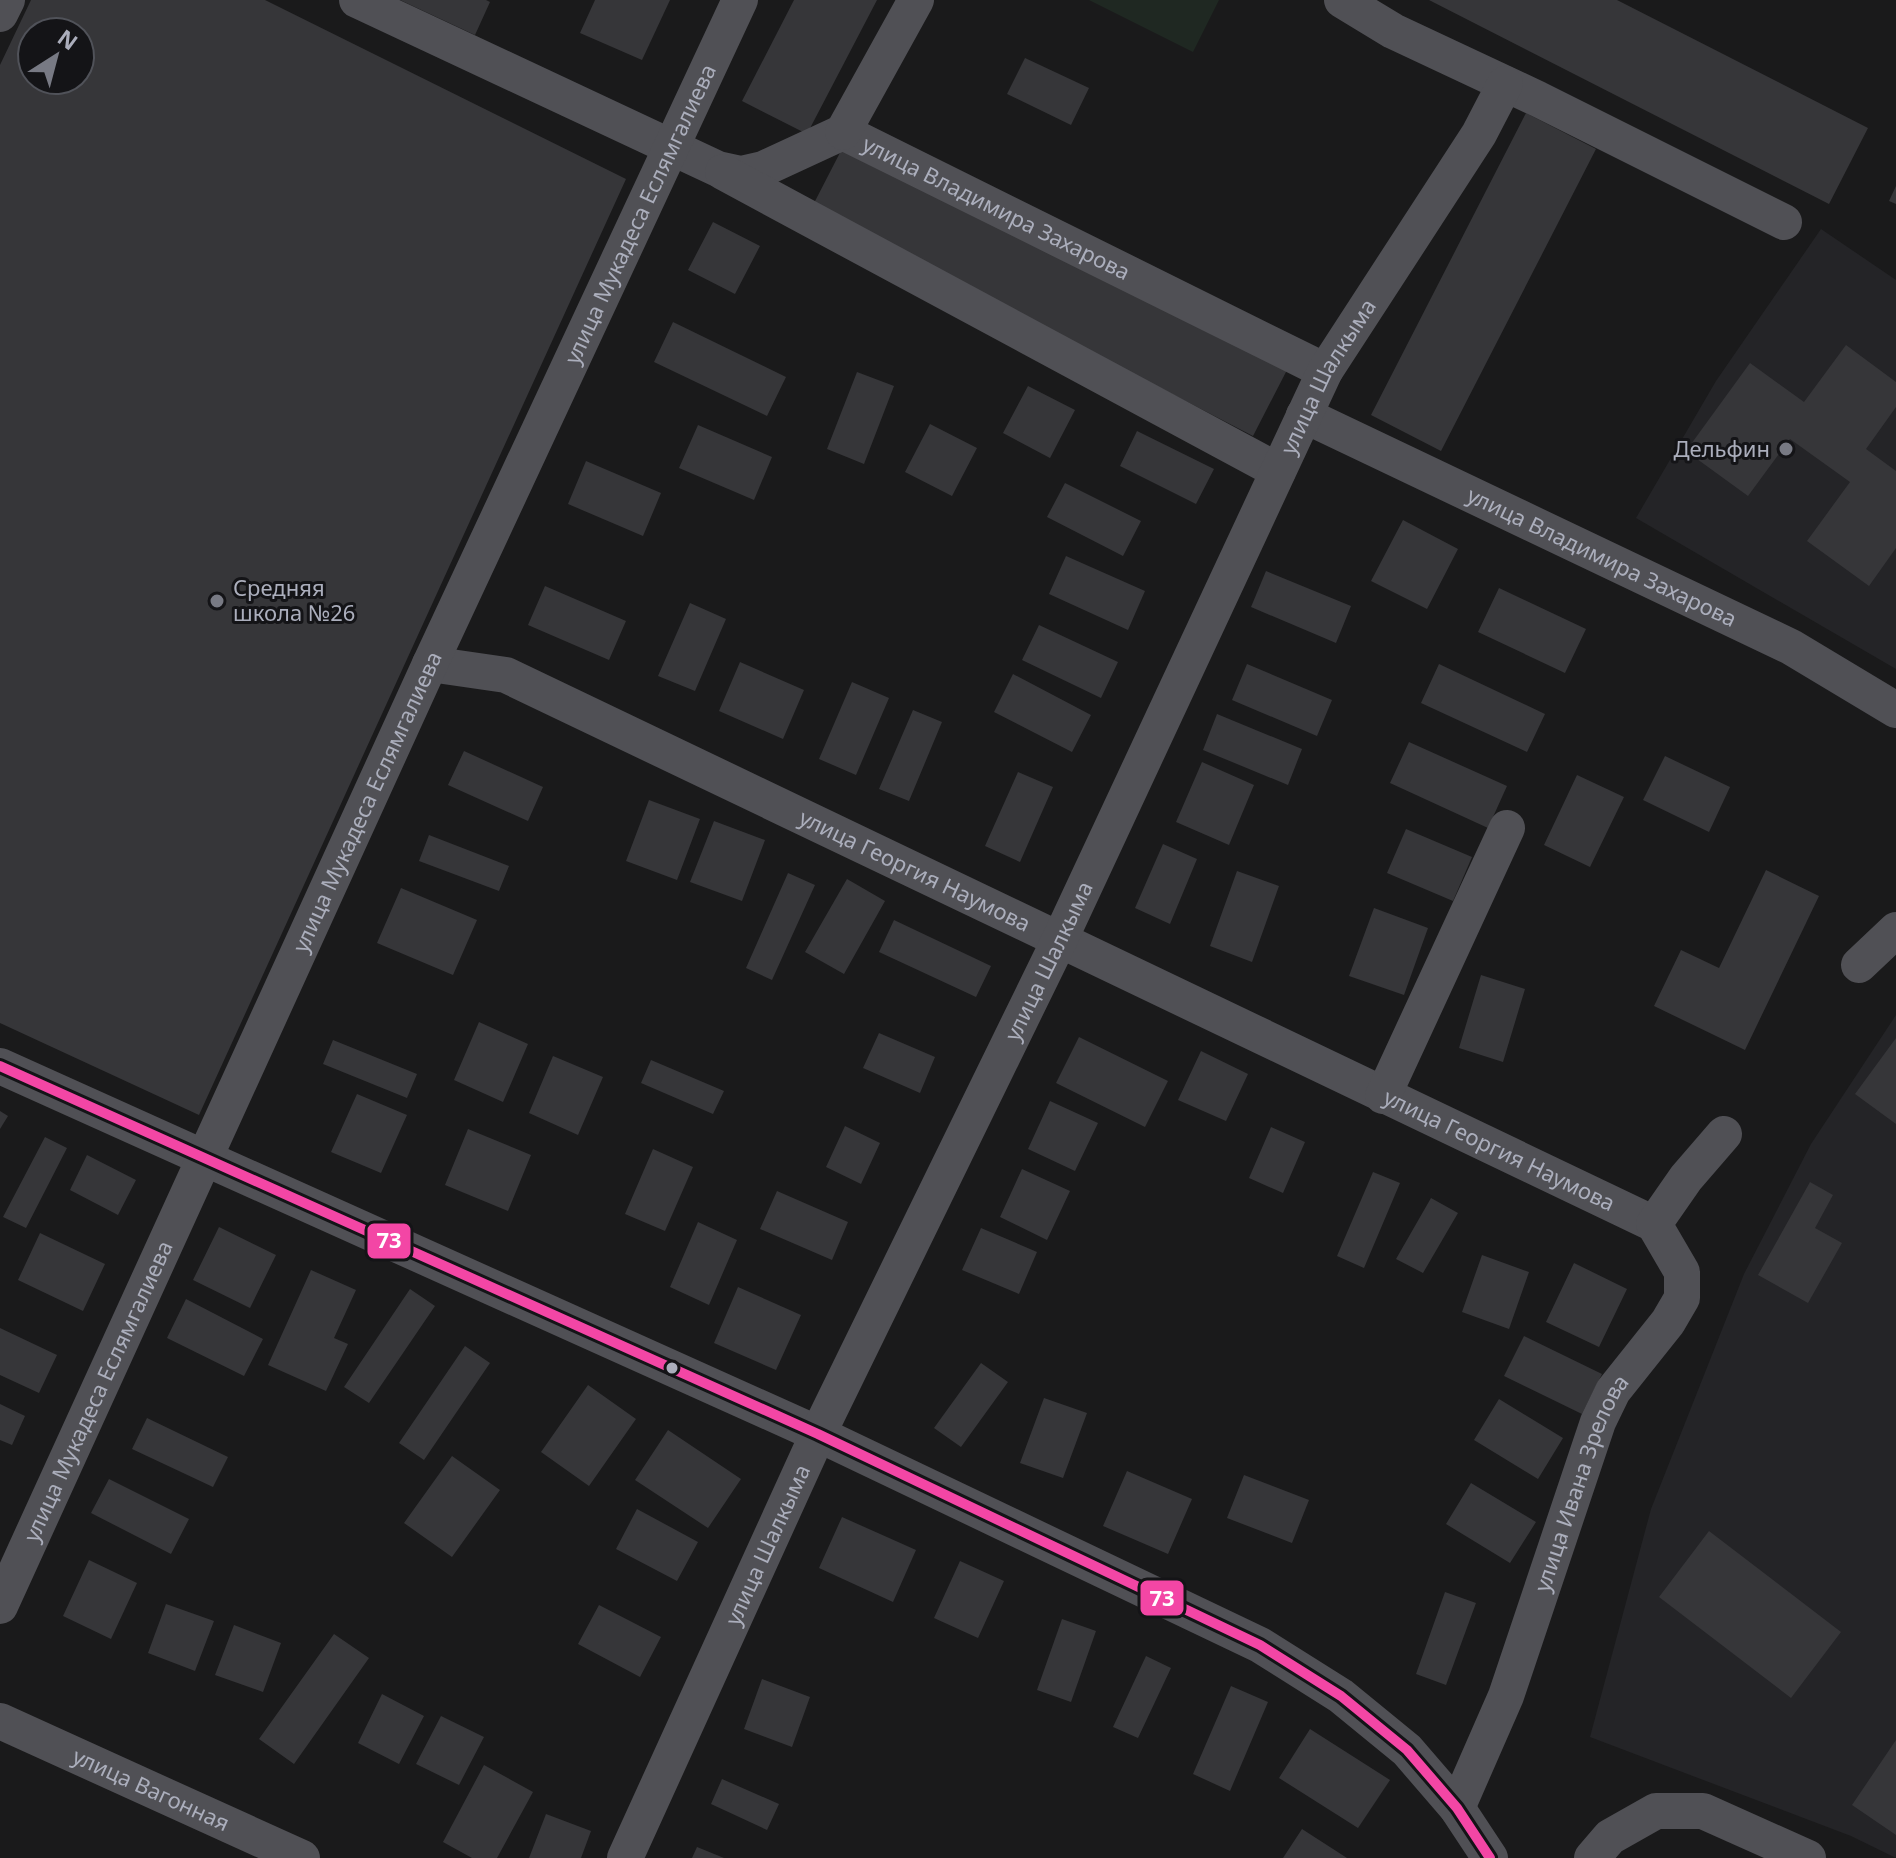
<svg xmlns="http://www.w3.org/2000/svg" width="1896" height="1858" viewBox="0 0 1896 1858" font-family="'Noto Sans',sans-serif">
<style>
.built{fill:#242427}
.green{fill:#1f2822}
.building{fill:#363639;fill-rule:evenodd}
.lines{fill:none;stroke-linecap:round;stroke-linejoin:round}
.minor{stroke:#505055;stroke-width:36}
.bus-1-casing{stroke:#141417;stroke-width:16}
.bus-1{stroke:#f346a5;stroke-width:10}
.poi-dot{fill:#787a84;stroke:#141417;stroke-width:3}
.bus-dot{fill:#abaebc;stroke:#141417;stroke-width:3}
.labels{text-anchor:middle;stroke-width:6;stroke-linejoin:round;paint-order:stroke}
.street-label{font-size:22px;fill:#abaebc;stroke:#141417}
.poi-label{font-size:22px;fill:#abaebc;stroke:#141417;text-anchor:end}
.line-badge{stroke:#141417;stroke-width:3}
.badge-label{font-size:22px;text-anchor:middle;font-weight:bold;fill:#fff}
</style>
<rect width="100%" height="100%" fill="#1a1a1b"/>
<path class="built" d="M1821,229l75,51v389l-260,-151 80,-137z
M1896,1015v843l-45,-22 -261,-99 61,-228 93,-235 67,-130z"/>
<path class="green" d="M1089,0h130l-26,52z"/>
<path class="building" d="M31,0h234l361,179 -427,936 -199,-92v-958zM32,32h48v48h-48z
M400,0h86l4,2 -15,33z
M595,0h75l-28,60 -62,-27z
M794,0h83l-70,134 -65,-33z
M1429,0h188l251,128 -39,76z
M1025,58l64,30 -18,37 -64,-31z
M1526,113l70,36 -155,302 -70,-36z
M846,141l441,229 -34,66 -441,-229z
M1896,186v18l-7,-3z
M713,222l47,24 -25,48 -47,-24z
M673,322l113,55 -19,39 -113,-54z
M1846,345l50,37v25l-30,42 30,22v77l-27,38 -62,-45 43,-59 -60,-43 -42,57 -62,-45 64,-88 54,39z
M857,372l37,14 -30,78 -37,-15z
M1028,386l47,24 -25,48 -47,-25z
M930,424l47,24 -25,48 -47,-24z
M698,425l74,32 -18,43 -75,-32z
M1137,431l77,38 -18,35 -76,-38z
M586,461l75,32 -18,43 -75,-32z
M1065,483l76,38 -18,35 -76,-39z
M1403,520l55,29 -31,60 -56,-28z
M1066,556l79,35 -17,39 -79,-36z
M1266,571l85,35 -15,37 -85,-36z
M545,586l81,35 -17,39 -81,-35z
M1499,588l87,41 -21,44 -87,-41z
M690,603l36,16 -31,72 -37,-15z
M1039,625l79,37 -17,36 -79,-38z
M740,662l64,28 -21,49 -64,-28z
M1247,664l85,36 -15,36 -85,-36z
M1439,664l106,50 -18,38 -106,-49z
M1013,674l78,41 -19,37 -78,-40z
M852,682l37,16 -33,77 -37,-16z
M913,710l29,12 -33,79 -30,-12z
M1217,714l85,35 -14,36 -85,-35z
M1409,742l98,44 -19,42 -98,-45z
M464,751l79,36 -15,34 -80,-36z
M1665,756l65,31 -21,45 -66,-32z
M1202,762l52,23 -25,60 -53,-23z
M1018,772l35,15 -33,75 -35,-16z
M1577,775l47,22 -34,70 -46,-22z
M649,800l51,19 -23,61 -51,-19z
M714,821l51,19 -23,61 -52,-19z
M1406,829l66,28 -19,44 -66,-28z
M429,835l80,31 -10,25 -80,-30z
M1163,844l34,15 -27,65 -35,-16z
M1766,870l53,26 -74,154 -91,-44 27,-56 38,18z
M1237,871l42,15 -27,76 -42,-16z
M788,873l27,12 -43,95 -26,-12z
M847,879l38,22 -41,73 -39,-22z
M401,888l76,32 -24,55 -76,-32z
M1374,908l54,20 -24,67 -55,-19z
M894,920l97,46 -15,31 -97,-45z
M1481,975l44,14 -22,73 -44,-14z
M479,1022l49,22 -25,58 -49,-22z
M879,1033l56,24 -15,36 -57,-25z
M1079,1037l89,44 -23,46 -89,-44z
M1896,1038v86l-41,-30z
M333,1040l84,34 -10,24 -84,-34z
M1201,1051l47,23 -22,47 -48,-21z
M553,1056l50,21 -25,58 -49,-22z
M651,1060l73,31 -11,23 -72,-31z
M357,1094l50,21 -26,58 -50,-21z
M1050,1101l48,22 -23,48 -47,-22z
M0,1111l8,5 -8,13z
M845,1126l35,17 -19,41 -35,-17z
M1271,1127l34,15 -22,51 -34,-15z
M468,1129l63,26 -23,56 -63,-26z
M45,1137l22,11 -41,80 -23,-11z
M653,1149l40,18 -28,64 -40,-17z
M87,1155l49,25 -18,35 -48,-25z
M1022,1169l48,22 -23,49 -47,-23z
M1373,1172l27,11 -36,85 -27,-12z
M1810,1182l23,13 -18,33 27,15 -34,60 -50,-28z
M777,1191l71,31 -16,38 -72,-31z
M1431,1198l27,15 -35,60 -27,-14z
M698,1222l39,18 -28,65 -39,-18z
M219,1227l57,28 -26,53 -57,-28z
M981,1228l56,24 -18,42 -57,-24z
M40,1233l65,31 -22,47 -65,-31z
M1482,1255l47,17 -20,57 -47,-17z
M1574,1263l53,26 -28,58 -53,-25z
M311,1270l45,20 -22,48 14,6 -22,47 -58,-26z
M738,1287l63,28 -25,55 -62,-27z
M410,1289l25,17 -66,97 -25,-16z
M186,1299l77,40 -19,37 -77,-38z
M0,1328l57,27 -18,38 -39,-18z
M1524,1336l78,38 -20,40 -78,-38z
M465,1346l25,17 -66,97 -25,-17z
M981,1363l27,19 -47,65 -27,-19z
M588,1385l48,34 -47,67 -48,-34z
M1044,1398l43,15 -24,65 -43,-15z
M1499,1399l64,39 -25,41 -64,-39z
M0,1404l25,12 -13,29 -12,-5z
M147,1418l81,39 -15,30 -81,-38z
M668,1430l73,49 -33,49 -73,-48z
M452,1456l48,34 -48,67 -48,-34z
M1127,1471l65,28 -24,55 -65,-28z
M1244,1475l65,25 -17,43 -65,-25z
M109,1479l80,40 -18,35 -80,-41z
M1471,1483l65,39 -26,41 -64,-39z
M637,1509l61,33 -21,39 -61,-32z
M842,1517l74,33 -23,52 -74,-34z
M1709,1531l132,101 -50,66 -132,-101z
M89,1560l48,23 -26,56 -48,-23z
M960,1561l44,20 -26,57 -44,-20z
M1445,1592l31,11 -30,82 -30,-11z
M166,1604l48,17 -19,50 -47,-18z
M599,1605l62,32 -21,40 -62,-33z
M1062,1619l34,12 -25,71 -34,-12z
M234,1625l47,18 -18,49 -48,-17z
M334,1634l35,24 -75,106 -35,-25z
M1146,1656l25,12 -33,70 -25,-11z
M762,1679l48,18 -18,50 -48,-18z
M1231,1686l37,16 -38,89 -37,-17z
M382,1694l42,22 -25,48 -41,-21z
M441,1716l43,21 -25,48 -43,-21z
M1310,1729l80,51 -32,48 -79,-50z
M1896,1740v95l-44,-30z
M484,1765l49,27 -36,66h-25l-29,-16z
M722,1779l57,25 -12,26 -56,-26z
M546,1814l45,17 -10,27h-52z
M1302,1829l45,29h-64z
M697,1847l27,11h-32z"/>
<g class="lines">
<g class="minor">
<path id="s1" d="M357,0l361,169 23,5 22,-5 80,-37 482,239"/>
<path d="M1342,0l51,31 145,68 246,123"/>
<path d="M0,14l7,-14"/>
<path d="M843,132l73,-132"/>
<path d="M723,172l555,299"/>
<path id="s2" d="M1304,415l487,232 105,63"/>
<path id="s3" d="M430,664l76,11 1148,549"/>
<path d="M1859,965l37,-35"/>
<path d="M0,1066l818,368 442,211 81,51 66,54 50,58 33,50"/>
<path d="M1383,1096l124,-268"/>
<path id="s4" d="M0,1606l430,-942 310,-664"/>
<path id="s5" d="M0,1721l302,137"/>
<path id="s6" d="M1457,1808l49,-112 92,-274 15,-31 55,-69 14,-24v-26l-28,-48 32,-46 38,-44"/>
<path id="s7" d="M625,1858l193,-424 241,-493 266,-570 154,-237 26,-50"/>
<path d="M1592,1858l18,-21 46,-26h47l105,47"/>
</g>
<g class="bus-1-casing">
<path id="bus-1" d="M0,1066l818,368 442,211 81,51 66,54 50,58 33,50"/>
</g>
<use href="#bus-1" class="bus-1"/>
</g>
<g class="poi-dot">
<circle cx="1786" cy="449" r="8"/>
<circle cx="217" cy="601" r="8"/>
</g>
<circle class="bus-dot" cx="672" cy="1368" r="7"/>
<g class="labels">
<g class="street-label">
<text dy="8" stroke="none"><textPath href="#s1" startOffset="704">улица Владимира Захарова</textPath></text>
<text dy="8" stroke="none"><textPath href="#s4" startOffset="1532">улица Мукадеса Еслямгалиева</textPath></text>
<text dy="8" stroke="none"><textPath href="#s7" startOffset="1640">улица Шалкыма</textPath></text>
<text dy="8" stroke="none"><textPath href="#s2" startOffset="330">улица Владимира Захарова</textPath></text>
<text dy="8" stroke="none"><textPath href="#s4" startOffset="884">улица Мукадеса Еслямгалиева</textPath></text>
<text dy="8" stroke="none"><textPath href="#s3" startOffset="530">улица Георгия Наумова</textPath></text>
<text dy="8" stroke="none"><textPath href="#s7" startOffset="992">улица Шалкыма</textPath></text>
<text dy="8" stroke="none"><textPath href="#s3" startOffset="1178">улица Георгия Наумова</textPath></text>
<text dy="8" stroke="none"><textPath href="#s4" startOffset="236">улица Мукадеса Еслямгалиева</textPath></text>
<text dy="8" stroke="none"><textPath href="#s6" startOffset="348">улица Ивана Зрелова</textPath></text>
<text dy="8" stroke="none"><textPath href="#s7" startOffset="344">улица Шалкыма</textPath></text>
<text dy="8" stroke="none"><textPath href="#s5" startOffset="166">улица Вагонная</textPath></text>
</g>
<g class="poi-label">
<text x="1770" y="457">Дельфин</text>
<text x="233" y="596" text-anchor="start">Средняя<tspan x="233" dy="25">школа №26</tspan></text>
</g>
</g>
<g class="line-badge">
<rect x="366" y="1222" width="46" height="38" rx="8" fill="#f346a5"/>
<rect x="1139" y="1579" width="46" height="38" rx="8" fill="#f346a5"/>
</g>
<g class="badge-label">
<text x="389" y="1248">73</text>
<text x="1162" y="1606">73</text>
</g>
<g transform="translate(56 56) rotate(36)"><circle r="38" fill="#141417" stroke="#505259" stroke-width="2"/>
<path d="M0-6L14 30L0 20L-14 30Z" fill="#787a84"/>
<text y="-12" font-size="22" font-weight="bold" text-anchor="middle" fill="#abaebc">N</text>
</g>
</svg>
